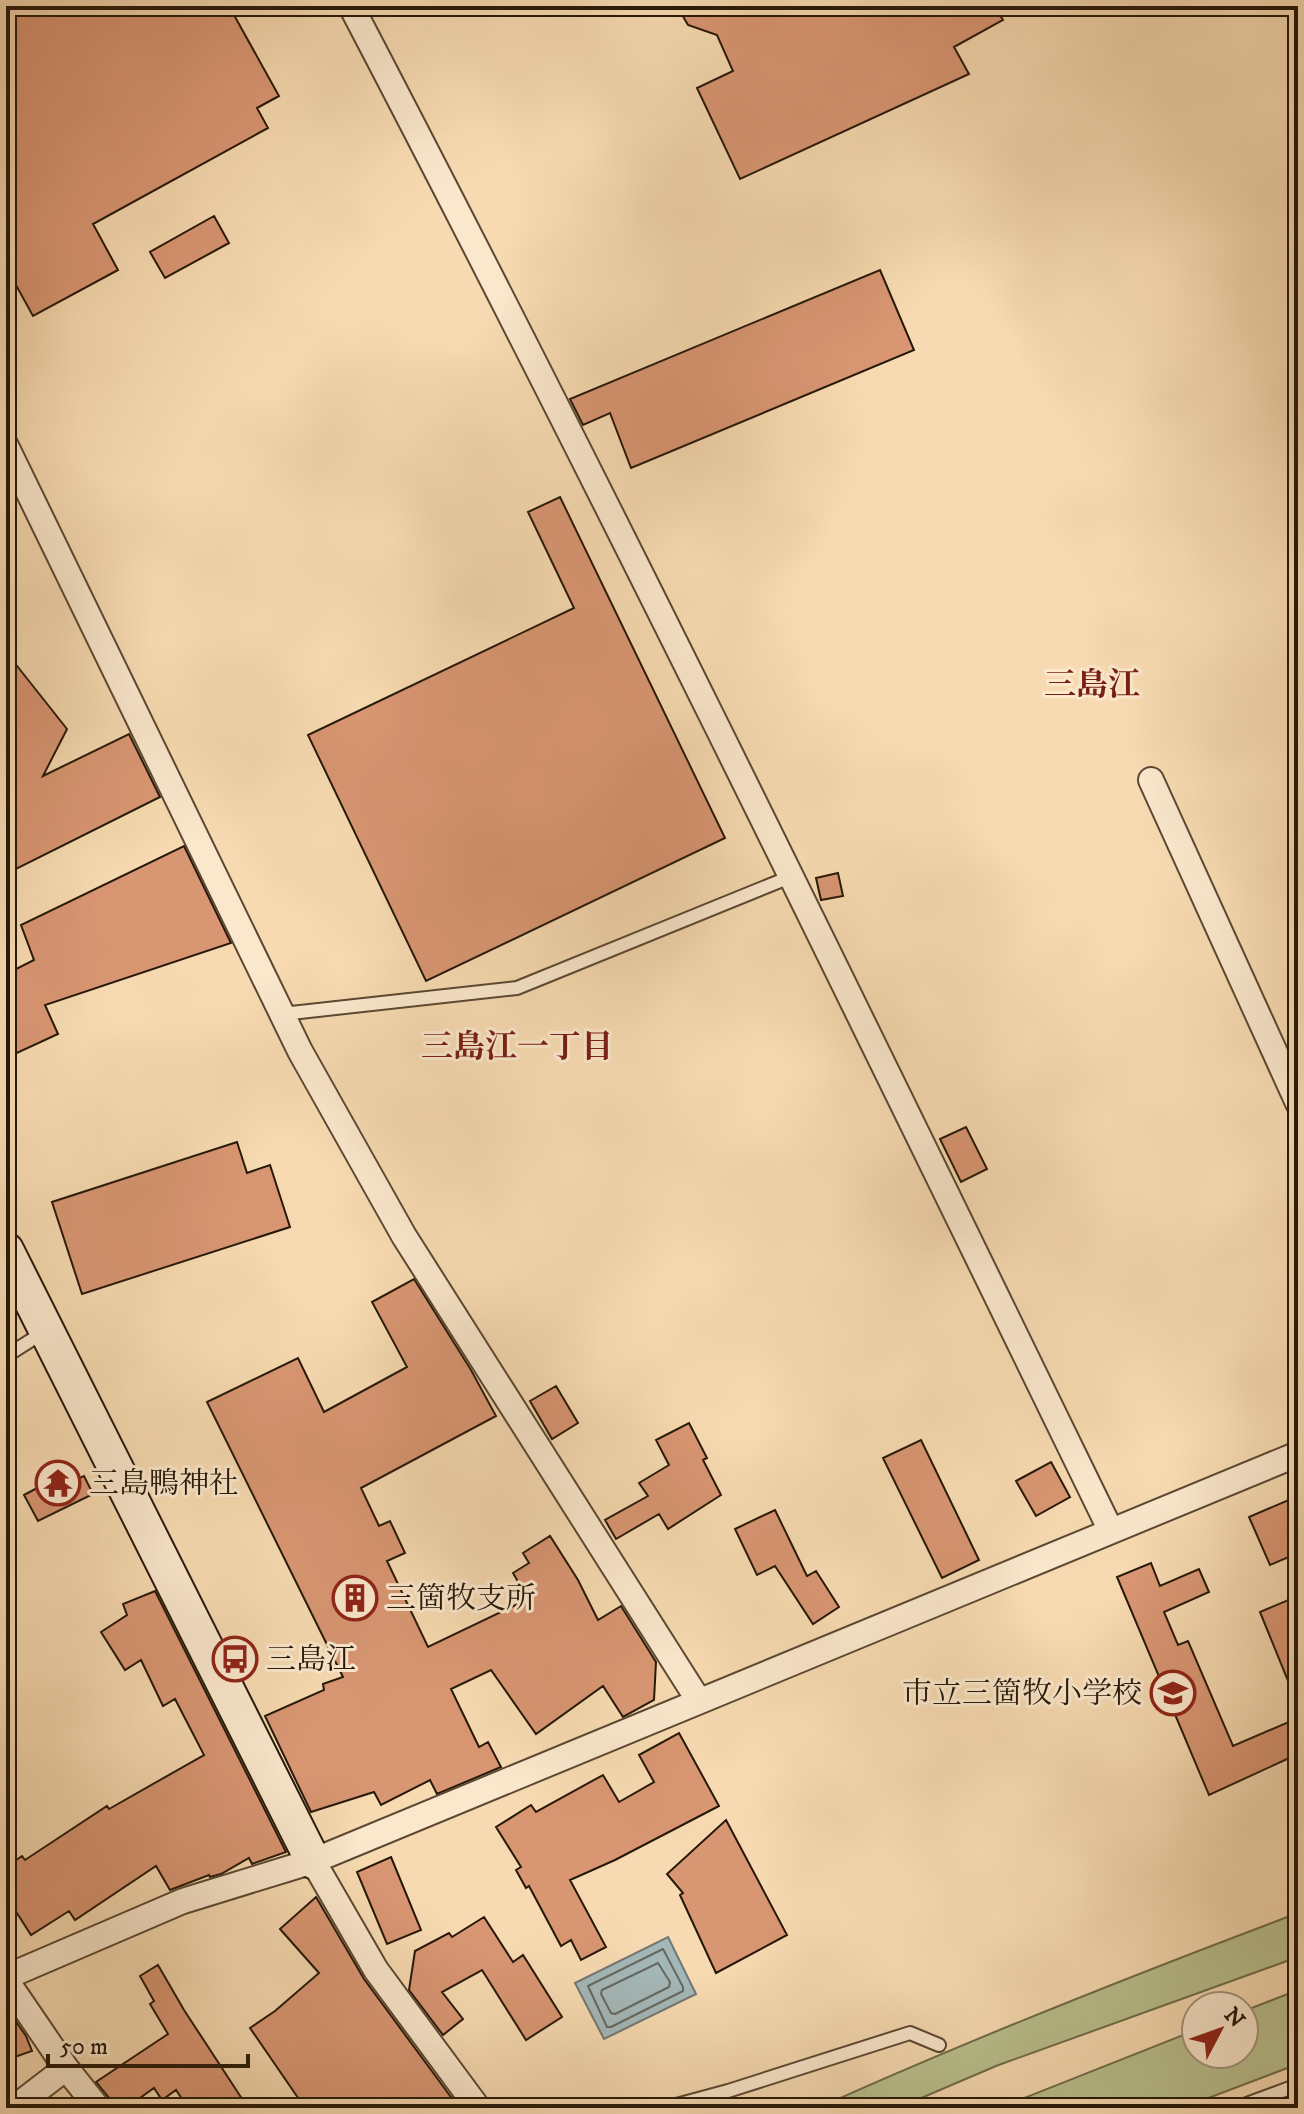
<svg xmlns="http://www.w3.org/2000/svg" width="1304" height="2114" viewBox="0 0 1304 2114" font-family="'IM FELL DW Pica','Noto Serif JP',serif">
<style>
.green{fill:#b9c08e;stroke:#706c4b;stroke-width:2}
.water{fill:#a4b7b8;stroke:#727772;stroke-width:2}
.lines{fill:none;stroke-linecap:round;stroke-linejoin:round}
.shore{stroke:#656860;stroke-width:2}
.building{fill:#d99673;stroke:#261808;stroke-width:2}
.lane-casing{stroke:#5a4832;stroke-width:16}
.street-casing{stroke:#5a4832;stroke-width:28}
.secondary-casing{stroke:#261808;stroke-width:38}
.lane{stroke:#fae7cc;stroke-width:12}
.street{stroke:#fae7cc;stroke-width:24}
.secondary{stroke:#fae7cc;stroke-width:34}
.labels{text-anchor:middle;stroke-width:6;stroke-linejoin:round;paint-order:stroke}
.poi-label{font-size:30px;fill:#261808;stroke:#fae7cc;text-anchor:start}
.neighbourhood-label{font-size:32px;font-weight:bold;fill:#7a1f14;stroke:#fae7cc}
</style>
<rect width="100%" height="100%" fill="#f7dab1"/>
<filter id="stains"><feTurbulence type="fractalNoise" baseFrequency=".0025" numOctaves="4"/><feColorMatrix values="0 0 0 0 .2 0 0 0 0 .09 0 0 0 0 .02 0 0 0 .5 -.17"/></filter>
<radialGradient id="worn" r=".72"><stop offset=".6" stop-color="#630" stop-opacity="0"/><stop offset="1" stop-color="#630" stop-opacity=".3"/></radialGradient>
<path class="green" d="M1298,1913v44l-302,109 -98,42h-80c157,-71 318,-134 480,-195z
M1298,1990v74l-116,44h-183l197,-78v24h48v-43z"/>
<path class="water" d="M668,1937l28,57 -92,45 -29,-56z"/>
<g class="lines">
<path class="shore" d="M663,1949l20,38v4l-72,36h-4l-19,-41z
M658,1963l12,19 -1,5 -54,27 -4,-1 -10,-19 1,-4z"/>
</g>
<path class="building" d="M6,6h223l50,90 -22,12 11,20 -175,96 25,46 -85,46 -27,-49z
M677,6h317l9,14 -49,27 15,27 -229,105 -43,-91 36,-17 -16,-36 -29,-10z
M214,216l15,27 -64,35 -15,-26z
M880,270l34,80 -271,113 -12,5 -21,-55 -27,12 -13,-26z
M560,497l165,341 -299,143 -118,-246 266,-127 -46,-96z
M6,652l61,77 -24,47 86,-42 31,63 -154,77z
M184,846l47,97 -186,62 13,29 -52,24v-84l28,-14 -13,-35z
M838,873l5,23 -22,4 -5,-22z
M966,1127l21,42 -26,13 -21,-43z
M237,1142l10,31 23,-8 20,62 -208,67 -30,-92z
M414,1279l57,91 25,46 -135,72 18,38 11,-5 15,32 -18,8 41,86 100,-48 -15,-26 16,-10 -6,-10 27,-17 28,44 20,40 23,-14 35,56 -2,38 -31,17 -20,-31 -67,48 -45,-64 -40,19 28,58 9,-5 13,25 -64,27 -7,-14 -49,25 -7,-13 -63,20 -46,-96 59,-26 -1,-6 20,-7 -136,-275 91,-44 26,54 83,-45 -35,-65z
M556,1386l22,37 -26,16 -22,-38z
M689,1423l18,35 -4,2 18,35 -53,34 -9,-15 -43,25 -11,-19 43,-24 -9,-13 30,-18 -13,-25z
M921,1440l58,120 -37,18 -59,-120z
M1051,1462l19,35 -34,19 -20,-35z
M65,1473l5,9 14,-6 9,18 -55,27 -14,-26z
M1298,1496v57l-28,12 -21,-48z
M775,1510l32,66 9,-5 23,36 -26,17 -38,-58 -18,9 -22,-46z
M1151,1563l9,23 39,-17 10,23 -45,20 14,33 10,-4 45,105 65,-28v36l-89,41 -92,-218z
M155,1591l131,261 -34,12 -3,-6 -28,16 -11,3 -1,-2 -39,15 -14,-24 -81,54 -6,-9 -38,24 -25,-39v-29l16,-11 3,4 82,-54 2,3 95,-54 -29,-56 -12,7 -22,-46 -16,10 -24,-38 26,-17 -4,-11z
M1298,1596v107h-1l-37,-91z
M679,1733l40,73 -104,54 -45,20 36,67 -25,13 -10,-20 -10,6 -32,-60 -3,2 -10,-18 5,-3 -25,-40 35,-22 5,7 67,-37 16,27 35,-20 -15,-27z
M726,1820l61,115 -71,38 -36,-78 3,-2 -16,-19z
M391,1857l30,73 -34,14 -30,-72z
M316,1897l48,82 95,129h-154l-55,-80 25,-17 44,-38 -39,-44z
M484,1917l29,45 10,-7 39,62 -36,23 -44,-70 -40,22 21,27 -20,16 -34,-45 6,-39 34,-18 3,4z
M158,1965l26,45 64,98h-60l-12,-18 -14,10 -8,-12 -28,20h-13l-3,-9 -14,-17 72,-48 -18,-30 4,-3 -14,-25z
M6,2007l20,29 6,15 -26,9z"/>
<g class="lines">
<g class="lane-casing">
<path id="lane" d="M282,1014l235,-26 273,-111
M6,1356l38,-24
M665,2108l63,-17 182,-58 29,12
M1236,2108l62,-23"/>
</g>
<g class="street-casing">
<path id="street" d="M351,6c263,503 511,1014 760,1525
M6,446l294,605 104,185 295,465
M1151,780l147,323
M313,1861l63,109 102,138
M6,1977l177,-76 130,-40 985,-407
M6,1980l60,88 32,40
M14,2108l52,-40"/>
</g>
<g class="secondary-casing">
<path id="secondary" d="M6,1250l307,611"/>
</g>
<use href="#lane" class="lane"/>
<use href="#street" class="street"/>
<use href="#secondary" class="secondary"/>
</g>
<defs>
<g id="temple-ring" transform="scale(2.3)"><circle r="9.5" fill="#fae7cc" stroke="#8f2418" stroke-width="1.5"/><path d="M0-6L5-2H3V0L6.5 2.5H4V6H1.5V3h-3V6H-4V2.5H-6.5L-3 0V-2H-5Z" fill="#8f2418"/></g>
<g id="building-ring" transform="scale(2.3)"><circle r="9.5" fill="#fae7cc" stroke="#8f2418" stroke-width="1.5"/><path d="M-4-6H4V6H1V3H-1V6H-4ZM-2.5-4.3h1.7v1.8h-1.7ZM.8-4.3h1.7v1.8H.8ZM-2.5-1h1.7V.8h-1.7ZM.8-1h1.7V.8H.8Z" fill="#8f2418"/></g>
<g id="bus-ring" transform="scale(2.3)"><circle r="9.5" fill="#fae7cc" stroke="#8f2418" stroke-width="1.5"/><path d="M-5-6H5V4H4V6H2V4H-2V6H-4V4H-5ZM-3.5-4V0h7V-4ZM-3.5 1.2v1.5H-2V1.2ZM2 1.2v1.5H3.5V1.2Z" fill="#8f2418"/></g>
<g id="school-ring" transform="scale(2.3)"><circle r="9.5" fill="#fae7cc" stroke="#8f2418" stroke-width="1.5"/><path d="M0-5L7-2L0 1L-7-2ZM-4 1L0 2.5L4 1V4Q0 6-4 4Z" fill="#8f2418"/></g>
</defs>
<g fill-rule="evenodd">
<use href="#temple-ring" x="58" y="1483"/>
<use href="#building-ring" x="355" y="1598"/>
<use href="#bus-ring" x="235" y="1659"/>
<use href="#school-ring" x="1173" y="1693"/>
</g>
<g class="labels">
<g class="poi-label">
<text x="89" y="1493">三島鴨神社</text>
<text x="386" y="1608">三箇牧支所</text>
<text x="266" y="1669">三島江</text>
<text x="1142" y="1703" text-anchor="end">市立三箇牧小学校</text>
</g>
<g class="neighbourhood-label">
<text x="1092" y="695">三島江</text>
<text x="517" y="1057">三島江一丁目</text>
</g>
</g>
<rect width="1304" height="2114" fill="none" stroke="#f7dab1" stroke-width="32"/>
<rect x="8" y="8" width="1288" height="2098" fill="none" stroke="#261808" stroke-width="4"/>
<rect x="16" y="16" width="1272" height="2082" fill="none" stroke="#261808" stroke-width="2"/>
<g transform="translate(1220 2030) rotate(49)"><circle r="38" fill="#fae7cc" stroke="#a5947e" stroke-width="2"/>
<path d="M0-6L14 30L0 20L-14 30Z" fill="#8f2418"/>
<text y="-12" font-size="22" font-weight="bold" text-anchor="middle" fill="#261808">N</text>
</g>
<path d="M48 2054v12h200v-12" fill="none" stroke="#261808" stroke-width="4"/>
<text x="60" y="2054" font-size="24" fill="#261808" stroke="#fae7cc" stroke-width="6" paint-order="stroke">50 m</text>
<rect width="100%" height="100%" filter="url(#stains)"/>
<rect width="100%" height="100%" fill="url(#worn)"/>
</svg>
